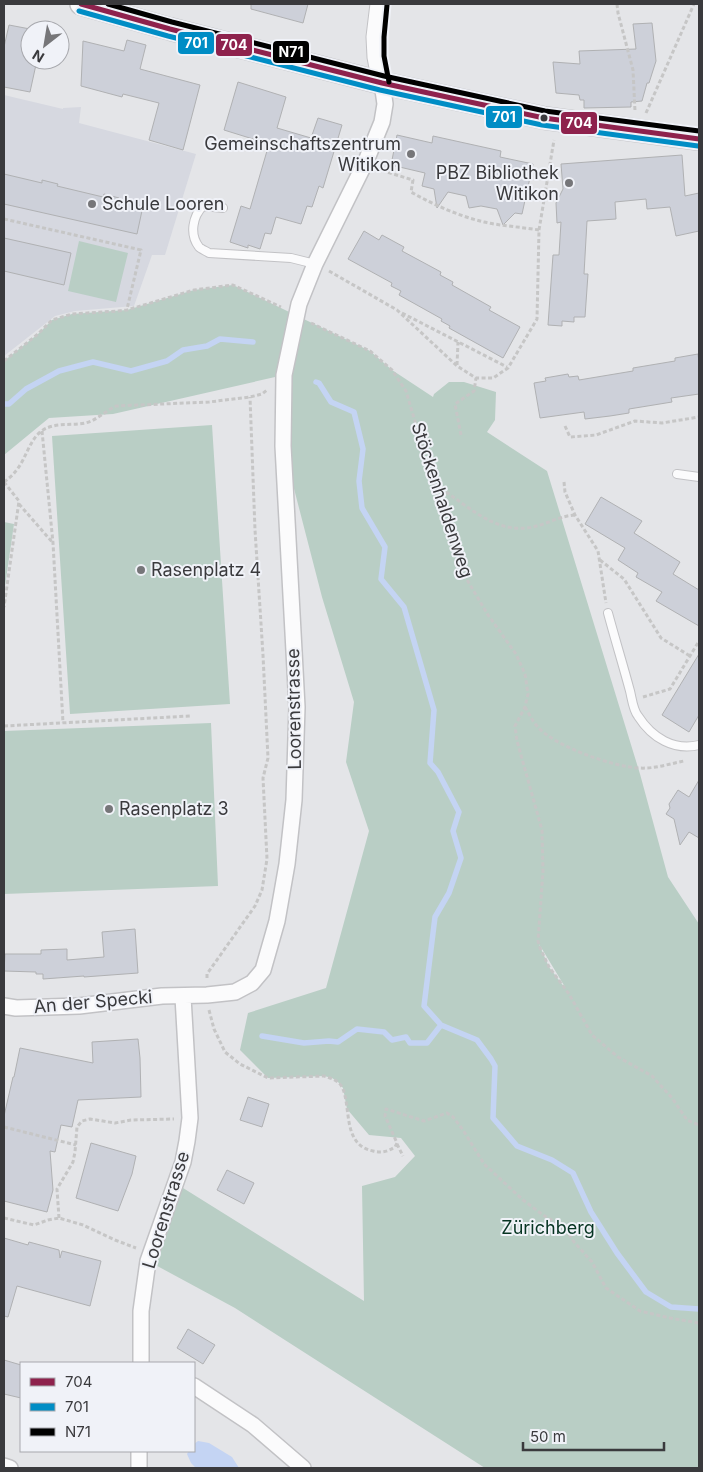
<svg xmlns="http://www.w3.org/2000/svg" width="703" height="1472" viewBox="0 0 703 1472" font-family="Inter,sans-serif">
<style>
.built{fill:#d6d8e0}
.green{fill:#b9cec5;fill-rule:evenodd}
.water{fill:#c4d4f3}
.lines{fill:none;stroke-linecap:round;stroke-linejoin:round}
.stream{stroke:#c4d4f3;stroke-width:5.5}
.building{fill:#cdd0d9;stroke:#b0b1b3}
.service-casing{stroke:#c2c2c5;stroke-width:10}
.minor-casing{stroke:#c2c2c5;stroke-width:18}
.tertiary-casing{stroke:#c2c2c5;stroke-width:21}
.secondary-casing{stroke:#c2c2c5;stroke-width:24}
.path{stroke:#c6c6c6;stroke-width:3;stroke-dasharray:4 2.5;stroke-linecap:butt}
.service{stroke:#fbfbfc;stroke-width:8}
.minor{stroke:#fbfbfc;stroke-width:15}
.tertiary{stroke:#fbfbfc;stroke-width:19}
.secondary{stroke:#fbfbfc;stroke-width:21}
.bus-1-casing{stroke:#f0f2f8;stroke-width:9}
.bus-2-casing{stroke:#f0f2f8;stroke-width:9}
.bus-3-casing{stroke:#f0f2f8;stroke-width:9}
.bus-1{stroke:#8e224d;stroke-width:5}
.bus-2{stroke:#008dc5;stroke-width:5}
.bus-3{stroke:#000;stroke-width:5}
.bus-dot{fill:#3a3a3d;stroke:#f0f2f8;stroke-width:2}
.poi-dot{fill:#767679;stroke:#f0f2f8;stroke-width:2}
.labels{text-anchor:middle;stroke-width:4;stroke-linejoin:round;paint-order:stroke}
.poi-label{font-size:18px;fill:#3a3a3d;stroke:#f0f2f8;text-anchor:start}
.street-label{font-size:18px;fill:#3a3a3d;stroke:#f0f2f8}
.park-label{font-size:18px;fill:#063422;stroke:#f0f2f8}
.line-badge{stroke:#f0f2f8;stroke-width:2}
.badge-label{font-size:14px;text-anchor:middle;font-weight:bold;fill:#fff}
</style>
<rect width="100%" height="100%" fill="#e4e5e8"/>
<path class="built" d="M4,95l59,14v-1l18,-1 -2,16 117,31 -31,101h-13l-18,51 -59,5 -20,5 -51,40z"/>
<path class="green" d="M79,241l49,12 -12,49 -48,-11z
M233,285l137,66 22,19 41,27 1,-3 15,-12h15l32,10 -1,28 -8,12 60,39 93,303 28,103 31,47v544h-214l-250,-160 -87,-47 27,-78 189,118 -2,-115 33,-9 20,-21 -14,-18 -32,-3 -22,-26 -4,-21 -5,-6 -6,-4 -8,-2 -56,2 -28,-28 8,-37 78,-25 43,-157 -23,-69 8,-60 -32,-105 -39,-151 1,-71 -171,39 -64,4 -45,37v-94l34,-27 14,-14 20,-6 55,-4 67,-20zM539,944l26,43v1l-16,-21z
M212,425l18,279 -160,10 -18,-278z
M4,522l10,2 -10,69z
M211,723l7,163 -214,8v-163z"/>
<path class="water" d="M198,1441l11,2 23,14 7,11h-43l-5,-5 -4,-9 2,-3h5v-7z"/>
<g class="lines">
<path class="stream" d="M316,382l3,1 12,19 23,10 9,37 -4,32 3,27 23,39 -4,32 23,28 30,103 -4,53 8,9 21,40 -6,19 8,27 -12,35 -14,24 -11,89 17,19 36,15 14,19 4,7 -2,52 24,28 35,14 21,13 18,39 26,41 29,39 25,15 28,2
M4,404h5l17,-15 33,-18 34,-9 38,9 36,-10 16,-11 24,-4 13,-7 33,3
M262,1036l42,7 25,-2 9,1 19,-13 27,3 8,8 14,-3 4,6h17l14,-18"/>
</g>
<path class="building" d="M251,4h57l-5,19 -52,-14z
M652,23l4,38 -7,22h-2l-5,18 -11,1v5l-47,1v-8h-4l-1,-5 -23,-2 -3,-31 27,2 -1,-13 57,-2 -3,-25z
M9,25l21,4v31h7l-7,32 -26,-5v-40z
M127,40l19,5 -6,24 60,16 -17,65 -34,-10 10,-37 -36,-9 -1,3 -41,-11 2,-45 41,10z
M238,82l48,15 -9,31 34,10 7,-20 24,7 -19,63 -4,-2 -7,21 -5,-1 -6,18 -25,-7 -5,17 -6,-1 -5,16 -12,-4v3l-18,-6 11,-36 9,3 19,-65 -45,-14z
M397,135l35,8 1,-7 68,15 -1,6 33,7 -11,50 -7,-1 -12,12 -6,-16 -16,-3 -12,2 -3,-12 -18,-4 -11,16 -3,-19 -12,-3 3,-13 -34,-8z
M682,155l3,41 14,-3v38l-23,5 -6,-29 -23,2 -1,-10 -31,3 1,17 -29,2 -3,53h4l-3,43h-11v5l-12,-1v5l-14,-1 5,-70h6l2,-33 -4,1 -1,-20 7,-14 -2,-25z
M4,174l38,9v-3l16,4 -1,2 46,11 1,-3 15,4v2l24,6 -6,28 -133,-30z
M364,231l15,9 3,-5 22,12 -2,4 39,21 -1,3 13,7 -1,3 39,22 -2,3 31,17 -17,31 -54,-30 1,-2 -9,-5 1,-2 -43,-24 2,-4 -10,-5 1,-3 -44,-24z
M4,238l67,15 -7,32 -60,-14z
M698,354l1,8v32l-28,4 1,4 -43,7v4l-19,3 -25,3 -1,-7 -44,6 -6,-35 12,-2 -1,-3 23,-4 1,3 9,-1 1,4 54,-9v-3l42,-7v-3z
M601,497l41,24 -8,12 46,29 -7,12 26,16v36l-43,-25 6,-9 -26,-15 2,-4 -20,-13 7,-12 -40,-24z
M699,654v61l-10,17 -27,-17z
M699,780v58l-10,-6 -9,13 -6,-26 -8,-5 4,-6 -1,-4 9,-14 11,7z
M135,929l3,44 -54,4v-1l-41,3v-5h-7v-2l-32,-1 1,-17h36v-4l26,-1v11l37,-3 -2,-25z
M138,1039l2,19 1,39 -63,3 -6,27 -11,-2 -6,27 -5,-1 3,39 -6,22 -43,-11v-85l9,-39h1l6,-29 73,15 -1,-21z
M248,1097l21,7 -7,23 -22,-7z
M91,1143l45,13 -4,18 -14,37 -42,-13z
M227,1170l27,13 -10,21 -27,-14z
M4,1238l24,7 1,-3 30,8 1,8 2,-7 39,10 -11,45 -73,-20 -9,31 -4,-1z
M188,1329l27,16 -12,19 -26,-16z
M4,1360l17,5v33l-17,-4z"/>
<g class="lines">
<g class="service-casing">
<path id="service" d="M223,208l-20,-2c-10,10 -14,28 -4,41 2,2 7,4 10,6l82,5 24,6
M677,474l22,3
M608,613c7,26 15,52 22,78 2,8 3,19 8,25 14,22 36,35 61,29"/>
</g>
<g class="minor-casing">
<path id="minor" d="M4,1006l12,2 63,-2 83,-10 45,-1 28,-3 17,-9 11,-13 14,-49 10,-57 7,-64 3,-93 -14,-261 1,-71 15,-71 16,-40 51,-103 16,-39 3,-18 -3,-21
M141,1363v-52l7,-50 35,-99 4,-21 3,-23 -7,-121
M194,1386l59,39 50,43
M4,1466l6,2
M139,1468v-17"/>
</g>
<g class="tertiary-casing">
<path id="tertiary" d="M380,4l-4,33 1,20 5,26"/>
</g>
<g class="secondary-casing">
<path id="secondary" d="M81,4l89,25 212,54 162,35 155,21"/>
</g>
<path class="path" d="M617,4l1,9 15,57 2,41
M646,113l48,-109
M4,219l137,31 -14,59
M539,230l15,-90
M329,271l68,39 60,56 19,12h17l15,-10 29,-49 2,-89c-18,-3 -37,-4 -55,-8 -25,-6 -50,-17 -73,-30l2,-12 -33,-10
M402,313l105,54
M311,323l59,28 22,19 14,21 37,125 23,62 22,37 28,39 9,20 3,20 -3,13 -10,19 2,15 25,89 1,41 -5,70 2,7 9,19 20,27 23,41 26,22 34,19 20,22 15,22 12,5
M4,361l34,-27 14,-14 20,-6 46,-3 9,-1 67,-20 39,-5 48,22
M457,365l1,-23
M565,426l5,11 26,-2 39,-14 27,2 37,-6
M42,431l11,112 10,180
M461,435l-6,-31 19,-13 2,-13
M4,482c4,-3 8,-6 11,-10 11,-12 14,-33 28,-42 13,-8 28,-4 42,-7 11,-2 20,-12 31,-17l93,-4 41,-5 12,-3 5,-4
M4,482l15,19 -15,106
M564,482l1,10 10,23 23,36 8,52
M435,485c29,17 56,47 92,43 17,-2 31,-12 48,-13
M19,504l34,39
M600,560l24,19 37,59 29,18
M643,697l27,-8 29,-48
M525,707c4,6 7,14 12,19 16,20 77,41 102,42 15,1 30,-4 45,-7
M4,726l186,-10
M207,978v-4l48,-68 7,-16 5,-31 -4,-81 5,-20 -5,-103 -8,-125 -5,-133
M209,1010l5,19 11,23 15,12 28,14 56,-2c7,2 16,5 19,13 8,21 0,56 30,62 8,2 14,1 22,-4l2,-4 -12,-27 1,-7 38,12 23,-8 6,4 10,13 21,34 39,36 20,15 22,13 9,14 18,20 14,26 34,23 30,7 29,5
M4,1127l72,18
M397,1144l6,12
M4,1218l30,7 14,-5 11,-2 24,7 32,15 21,8
M59,1218l-2,-29 16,-27 2,-10 2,-25 5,-6 8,-2 25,4 16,-3 43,-1"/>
<use href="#service" class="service"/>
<use href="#minor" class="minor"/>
<use href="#tertiary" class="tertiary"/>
<use href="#secondary" class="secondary"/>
<g class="bus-1-casing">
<path id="bus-1" d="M81,4l89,25 212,54 162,35 155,21"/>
</g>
<g class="bus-2-casing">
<path id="bus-2" d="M79,11l89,25 212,54 162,35 156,21"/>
</g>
<g class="bus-3-casing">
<path id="bus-3" d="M108,4l64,18 212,54 161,35 154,20
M387,5l-3,32v19l5,26"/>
</g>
<use href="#bus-1" class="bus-1"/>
<use href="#bus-2" class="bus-2"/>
<use href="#bus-3" class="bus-3"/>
</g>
<circle class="bus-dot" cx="544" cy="118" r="4.5"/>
<g class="poi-dot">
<circle cx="411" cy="154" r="5"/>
<circle cx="569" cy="183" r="5"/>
<circle cx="92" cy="204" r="5"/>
<circle cx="141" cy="570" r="5"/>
<circle cx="109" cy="809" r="5"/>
</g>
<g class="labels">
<g class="poi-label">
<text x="401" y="150" text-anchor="end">Gemeinschaftszentrum<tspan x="401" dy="21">Witikon</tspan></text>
<text x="559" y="179" text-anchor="end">PBZ Bibliothek<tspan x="559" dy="21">Witikon</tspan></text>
<text x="102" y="210">Schule Looren</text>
<text x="151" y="576">Rasenplatz 4</text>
<text x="119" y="815">Rasenplatz 3</text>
</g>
<g class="street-label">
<text transform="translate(442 500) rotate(72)" y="6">Stöckenhaldenweg</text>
<text transform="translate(294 709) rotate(-91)" y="6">Loorenstrasse</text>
<text transform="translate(93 1002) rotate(-5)" y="6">An der Specki</text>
<text transform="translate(166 1210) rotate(-73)" y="6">Loorenstrasse</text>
</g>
<g class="park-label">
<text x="548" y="1234">Zürichberg</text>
</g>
</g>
<g class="line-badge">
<rect x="177" y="31" width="38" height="24" rx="5" fill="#008dc5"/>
<rect x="215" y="33" width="38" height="24" rx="5" fill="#8e224d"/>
<rect x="272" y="40" width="38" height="24" rx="5" fill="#000"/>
<rect x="485" y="105" width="38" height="24" rx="5" fill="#008dc5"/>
<rect x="560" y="111" width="38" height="24" rx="5" fill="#8e224d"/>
</g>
<g class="badge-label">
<text x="196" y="48">701</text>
<text x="234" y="50">704</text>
<text x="291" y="57">N71</text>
<text x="504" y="122">701</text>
<text x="579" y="128">704</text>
</g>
<rect width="703" height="1472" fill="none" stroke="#3a3a3d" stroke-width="10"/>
<rect x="20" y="1362" width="175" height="90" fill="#f0f2f8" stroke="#a7a8ad"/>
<rect x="30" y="1378" width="25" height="8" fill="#8e224d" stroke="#a7a8ad"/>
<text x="65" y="1387" font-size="15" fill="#3a3a3d">704</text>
<rect x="30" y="1403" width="25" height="8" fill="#008dc5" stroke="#a7a8ad"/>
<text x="65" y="1412" font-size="15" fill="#3a3a3d">701</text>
<rect x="30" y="1428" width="25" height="8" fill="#000000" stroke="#a7a8ad"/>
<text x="65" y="1437" font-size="15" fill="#3a3a3d">N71</text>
<g transform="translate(45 45) rotate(211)"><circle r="24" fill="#f0f2f8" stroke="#a7a8ad"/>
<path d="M0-4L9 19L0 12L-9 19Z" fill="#767679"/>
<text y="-8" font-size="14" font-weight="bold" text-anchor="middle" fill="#3a3a3d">N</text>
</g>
<path d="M523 1442v8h141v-8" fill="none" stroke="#3a3a3d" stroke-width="2.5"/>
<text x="530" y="1442" font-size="15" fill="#3a3a3d" stroke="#f0f2f8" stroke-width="4" paint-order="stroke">50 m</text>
</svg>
